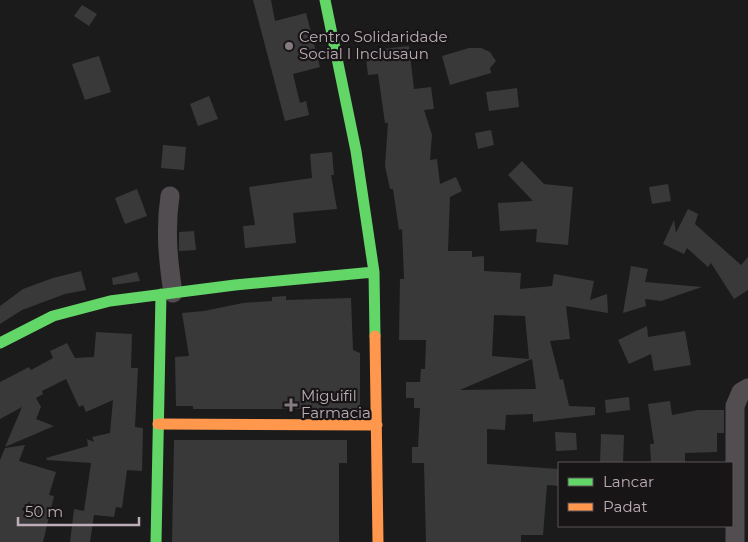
<svg xmlns="http://www.w3.org/2000/svg" width="748" height="542" viewBox="0 0 748 542" font-family="Montserrat,sans-serif">
<style>
.building{fill:#3a393a;fill-rule:evenodd}
.lines{fill:none;stroke-linecap:round;stroke-linejoin:round}
.street{stroke:#524d50;stroke-width:19}
.fast{stroke:#63d668;stroke-width:11}
.slow{stroke:#ff974d;stroke-width:11}
.poi-dot{fill:#857a81;stroke:#181516;stroke-width:2}
.labels{text-anchor:middle;stroke-width:4.5;stroke-linejoin:round;paint-order:stroke}
.poi-label{font-size:15px;fill:#bdadb8;stroke:#181516;text-anchor:start}
</style>
<rect width="100%" height="100%" fill="#1c1b1b"/>
<path class="building" d="M253,0h18l4,21 31,-8 14,54 -27,7 7,29 6,-2 3,14 -24,6z
M82,5l15,9 -8,12 -15,-10z
M409,46l5,43 17,-2 3,22 -10,1 8,25 -2,25 7,-1 3,25 16,-7 6,14 -12,6 -2,54h24v6l12,-1v15l37,2 -1,16 32,-3 2,-12 40,7 -4,19 17,-6 1,19 -42,-7 4,33 -20,2 10,39 3,-1 6,27 26,1v8l-62,7v-8l-27,1 -1,15 -18,-1v35l72,5v17l-12,-1 -4,50h-22v7h-95l-2,-79h-12v-16h6l2,-39h-6v-10h-8v-16h14l1,-13h4l1,-29h-27l1,-61h4l-2,-50 -3,1 -6,-41h-3l-5,-23 3,-43h-3l-7,-49 -10,1 -3,-24zM494,315l31,1 4,43 -37,-3zM532,359l4,30 -76,1z
M469,48h12l9,4 6,9 -6,7 1,5 -41,12 -8,-29z
M99,56l12,36 -26,8 -13,-36z
M517,88l2,19 -30,4 -3,-19z
M209,96l9,23 -20,7 -8,-22z
M491,130l3,15 -16,4 -3,-16z
M163,145l23,2 -2,23 -23,-2z
M332,152l2,23h-3l6,34 -44,4 3,30 -51,5 -2,-22 12,-1 -6,-38 63,-9 -2,-24z
M522,161l22,23 29,3 -5,58 -32,-3 1,-13 -37,2 -2,-28 35,-2 -25,-26z
M668,184l3,17 -19,3 -3,-17z
M137,189l10,27 -22,8 -10,-26z
M688,209l10,5 -3,10 46,41 7,-8v33l-14,9 -23,-36 -3,4 -21,-19 -3,6 -21,-10 11,-24 2,13z
M194,231l2,19 -17,1v-19z
M631,266l17,3 -3,13 57,5 -41,14 -16,-2 1,7 -23,7z
M81,271l5,19 -21,4 -43,16 -22,14v-18l23,-17 30,-11z
M137,272l3,9 -27,4 -1,-7z
M286,296v4l65,-2 2,52 7,3v56h-167v-3h-17l-1,-49 14,-1 -7,-43 22,-2 39,-8 29,-2v-4z
M647,326l1,11 37,-6 6,34 -37,6 -3,-17 -22,10 -11,-24z
M96,332l36,2 -1,34h7l-3,59 8,1 -1,43 -15,-1 -5,38 -6,-1 -2,10 -20,-2 -4,27h-20l4,-33 10,2 7,-48 -44,-3 -1,-2 42,-12 -1,-7 7,3 -2,-5 18,-4 3,-33 -27,12 -3,-7 -4,2 -13,-28 -24,12 1,3 -7,4 5,9 -5,12 18,7 -49,21 17,-40 -22,12v-37l29,-15 2,3 22,-12 -3,-7 17,-8 8,15 19,-1z
M629,397l1,13 -24,3 -1,-13z
M670,401l2,14 26,-5h26v23h-7v19l-32,1v10h-34l-1,-19h4l-6,-40z
M555,432l21,1 1,17 -21,1z
M601,434l23,1 -1,28h-23z
M174,440h173v23h-8v79h-167z
M25,445l-6,16 37,11 -7,23 5,1 -11,46h-43v-82l5,-12z"/>
<g class="lines">
<path class="street" d="M170,196c-5,33 -2,64 3,97
M735,542v-136l6,-14 7,-4"/>
<path class="fast" d="M325,0l31,151 18,121 1,64
M0,343l53,-27 57,-15 125,-16 139,-13
M156,542l5,-248"/>
<path class="slow" d="M375,336l3,206
M158,424l219,1"/>
</g>
<g class="poi-dot">
<circle cx="289" cy="46" r="5"/>
<path d="M288.5 397.5h5v5h5v5h-5v5h-5v-5h-5v-5h5z"/>
</g>
<g class="labels">
<g class="poi-label">
<text x="299" y="42">Centro Solidaridade<tspan x="299" dy="17">Social I Inclusaun</tspan></text>
<text x="301" y="401">Miguifil<tspan x="301" dy="17">Farmacia</tspan></text>
</g>
</g>
<rect x="558" y="462" width="175" height="65" fill="#181516" stroke="#5a5257"/>
<rect x="568" y="478" width="25" height="8" fill="#63d668" stroke="#5a5257"/>
<text x="603" y="487" font-size="15" fill="#bdadb8">Lancar</text>
<rect x="568" y="503" width="25" height="8" fill="#ff974d" stroke="#5a5257"/>
<text x="603" y="512" font-size="15" fill="#bdadb8">Padat</text>
<path d="M18 517v8h121v-8" fill="none" stroke="#bdadb8" stroke-width="2.5"/>
<text x="25" y="517" font-size="15" fill="#bdadb8" stroke="#181516" stroke-width="4" paint-order="stroke">50 m</text>
</svg>
